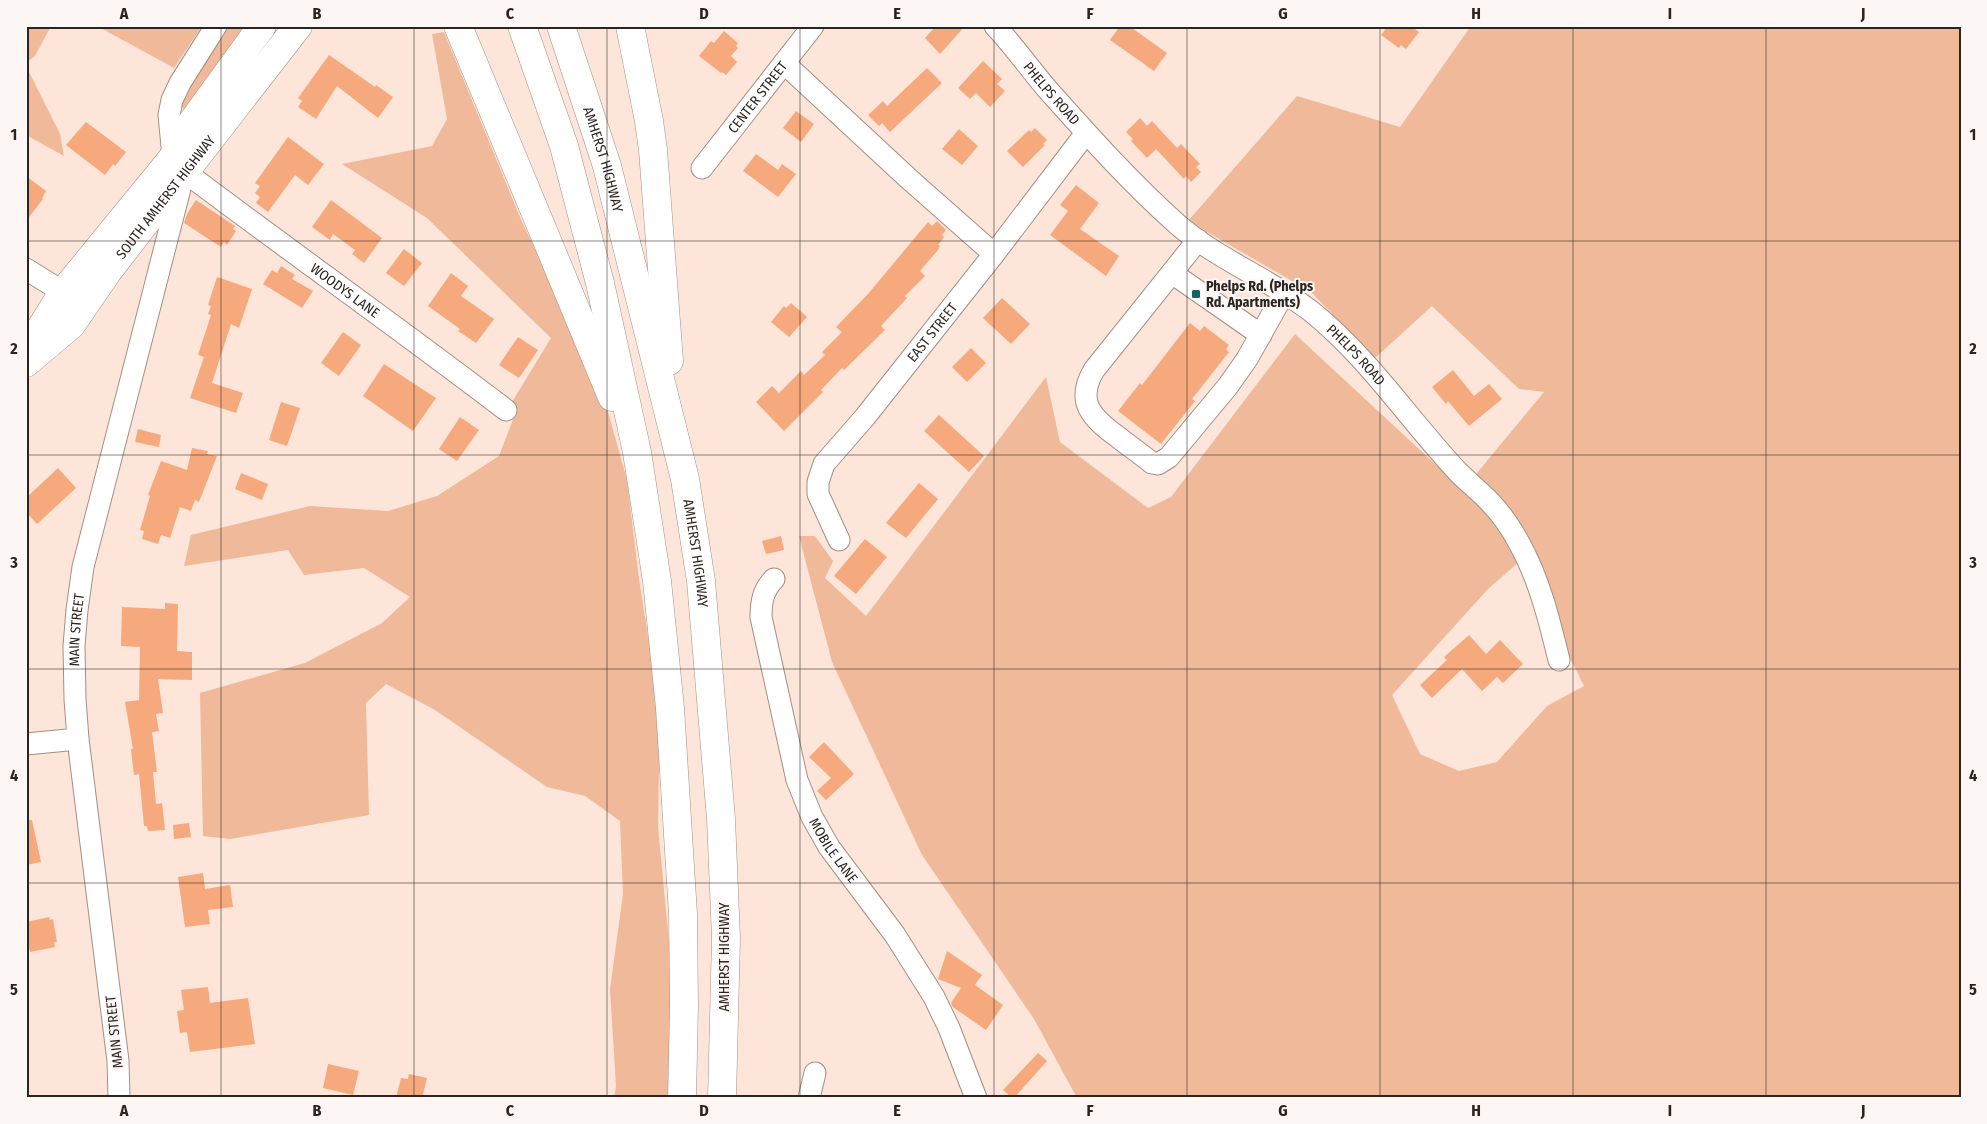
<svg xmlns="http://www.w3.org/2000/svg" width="1987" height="1124" viewBox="0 0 1987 1124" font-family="'Fira Sans Condensed',sans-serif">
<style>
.green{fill:#efb99a;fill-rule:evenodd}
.building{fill:#f5a97d}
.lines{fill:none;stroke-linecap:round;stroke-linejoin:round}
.minor-casing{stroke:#a48f83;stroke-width:23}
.major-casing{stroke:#a48f83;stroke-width:29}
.highway-casing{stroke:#a48f83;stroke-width:29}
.minor{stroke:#fff;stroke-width:21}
.major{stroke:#fff;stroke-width:28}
.highway{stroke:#fff;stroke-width:28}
.grid{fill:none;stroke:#2c241f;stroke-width:1;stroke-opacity:0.55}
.poi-dot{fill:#126267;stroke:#fcf7f5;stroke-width:2}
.labels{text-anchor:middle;stroke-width:4;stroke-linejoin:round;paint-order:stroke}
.street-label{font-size:14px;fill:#2c241f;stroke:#fcf7f5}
.poi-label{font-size:14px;font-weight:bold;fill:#2c241f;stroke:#fcf7f5;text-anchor:start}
.neatline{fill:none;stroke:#2c241f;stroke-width:2}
.grid-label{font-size:16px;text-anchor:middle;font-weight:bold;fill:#2c241f}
</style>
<rect width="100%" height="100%" fill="#fde6d9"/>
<path class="green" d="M26,26h25l-16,30 -9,7z
M97,26h105l-28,42z
M223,26h29l-67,84 -3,-3v-11z
M1471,26h490v1072h-884l-43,-79 -112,-164 -90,-193 -33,-126h16l18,25 -8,17 41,38 180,-239 14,65 88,66 23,-11 124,-163 168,156 81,-98 -25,-3 -87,-83 -57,52 -64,-66 -123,-71 109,-125 103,31zM1535,548l34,108 15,30 -37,20 -50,56 -38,9 -39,-17 -28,-59 96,-106z
M444,32l78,190 52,106 29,66 24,86 12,99 21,134 -2,114 14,146 -4,125h-54l2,-12 -6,-97 13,-95 -3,-73 -35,-25 -38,-9 -112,-77 -49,-26 -20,19 3,112 -139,24 -27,-3 -3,-143 105,-30 77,-40 28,-26 -46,-29 -60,7 -16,-25 -104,16 7,-31 119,-29 78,5 49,-15 62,-40 18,-47 -5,-7 39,-64 -124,-120 -85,-54 90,-18 15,-27 -15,-85z
M26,66l34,68 4,22 -38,-21z"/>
<path class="building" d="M936,26h29l-25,28 -15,-16z
M1120,26h9l38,27 -13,18 -44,-31z
M1388,26h23l8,6 -13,17 -5,-4 -2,3 -18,-13z
M724,31l14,12 -2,3 2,2 -7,8 6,6 -11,13 -4,-3 -1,1 -22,-17 12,-15 3,2z
M329,55l46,32 1,-2 17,12 -15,21 -41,-32 -21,33 -18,-12 4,-6 -4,-3z
M983,61l19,18 -5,5 8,7 -15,16 -14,-14 -6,6 -12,-11z
M927,68l15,15 -52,49 -8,-9 -3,3 -11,-11 15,-14 4,5z
M796,111l18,13 -13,18 -18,-14z
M1140,118l7,8 5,-5 25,27 4,-4 19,20 -4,3 5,5 -10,10 -5,-6 -2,3 -28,-30 -9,9 -16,-17 2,-2 -7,-7z
M86,122l40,30 -11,14 -2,-2 -8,11 -39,-30z
M1035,128l12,12 -4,4 2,1 -22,22 -16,-16 22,-21 2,2z
M959,129l19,17 -16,19 -20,-16z
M288,137l36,27 -16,21 -13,-10 -27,37 -12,-9 4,-6 -5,-4 5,-7 -5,-3z
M756,154l22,16 4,-6 14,10 -18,23 -35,-26z
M26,176l20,15 -4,7 1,1 -17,22z
M1076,185l23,18 -19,26 39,27 -13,20 -56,-41 18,-24 -8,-6z
M196,200l39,26 -2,3 3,2 -9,14 -3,-3 -3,5 -37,-24 3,-9z
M331,200l51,38 -18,25 -12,-9 3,-4 -22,-16 -3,6 -18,-13z
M937,221l9,9 -4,5 2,2 -6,8 2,1 -2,4 -18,21 5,5 -20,20 2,2 -26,28 4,4 -41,40 -2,-2 -21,22 2,2 -39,39 -28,-29 16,-16 7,7 22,-22 3,4 21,-20 -3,-3 20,-20 -6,-5 32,-33 60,-72 4,4z
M404,249l18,14 -18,23 -18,-13z
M281,266l14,9 -3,4 21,12 -11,17 -39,-24 9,-14 5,3z
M451,273l17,13 -7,10 33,23 -18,24 -18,-12 2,-2 -32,-23z
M217,277l35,12 -13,39 -8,-4 -19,59 31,10 -7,20 -46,-15 14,-41 -6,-2 13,-40 -3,-1 3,-8 -3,-1z
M1002,298l28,26 -19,20 -28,-26z
M791,303l16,14 -18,20 -18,-15 13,-16 2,2z
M1190,323l10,8 4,-5 25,19 -3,4 3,3 -37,47 3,2 -34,43 -43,-33 22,-28 2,2z
M343,332l18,13 -22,31 -18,-13z
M518,337l20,13 -19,28 -20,-13z
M971,348l15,15 -19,19 -15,-15z
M384,364l52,34 -23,33 -50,-35z
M1453,370l21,26 15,-12 13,15 -33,27 -21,-25 -2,3 -14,-17z
M281,402l19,6 -13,38 -18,-6z
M939,415l45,41 -15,16 -45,-41z
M460,417l19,13 -22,31 -18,-12z
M138,429l23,6 -2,12 -24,-5z
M192,448l16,3 -1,3 10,2 -18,46 -4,-2 -4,11 -11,-4 -10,31 -9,-3 -3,9 -16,-5 2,-8 -4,-1 10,-34 -2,-1 13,-34 26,9z
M58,468l18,20 -39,36 -11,-12v-14z
M241,473l27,11 -6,16 -27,-11z
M919,483l19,16 -32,39 -20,-15z
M781,536l3,14 -18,4 -4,-13z
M865,539l22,18 -31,37 -22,-18z
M165,603l13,1 -1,47 15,1v28l-34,-1 5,34 -7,1 3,17 -7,1 5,40h-4l3,32 6,-1 3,27 -17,1 -1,-5h-3l-5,-52 -5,1 -3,-26h2l-8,-47 14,-2 1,-53 -19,-1 1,-39 43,2z
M1469,635l17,19 14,-14 23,24 -20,19 -6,-6 -15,14 -20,-22 -30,29 -12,-13 27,-25 -3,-3z
M824,742l30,32 -28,26 -9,-9 14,-13 -22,-21z
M26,820h6l9,42 -15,3z
M189,823l2,14 -17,2 -1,-14z
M203,873l2,16 25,-4 3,22 -25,3 2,14 -25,3 -7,-50z
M49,917l1,3 3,-1 4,23h-3l1,5 -25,5 -4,-18v-12z
M947,951l35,24 -7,10 28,20 -17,25 -33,-23 -2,-4 10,-15 -23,-9z
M208,987l2,16 38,-5 7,46 -65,8 -3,-20 -7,1 -3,-22 7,-1 -3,-20z
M1038,1053l9,8 -33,37h-2l-9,-8z
M328,1064l31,7 -6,24 -30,-7z
M409,1074l18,4 -5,20h-26l5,-20 7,1z"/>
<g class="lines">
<g class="minor-casing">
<g id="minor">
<path id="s1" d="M216,26l-36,57 -8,17 -3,15 4,42 12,15c106,80 215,157 321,238"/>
<path id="s2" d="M995,26c19,20 35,43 53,64 41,46 83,93 129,134 41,36 93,55 135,88 57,46 97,108 147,161 9,9 19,17 28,26 12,12 23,27 31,42 21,37 31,78 41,119"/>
<path d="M784,63l125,116 85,75"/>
<path id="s3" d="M702,168l111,-142"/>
<path d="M1198,240l-104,130c-19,32 -2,48 24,67 11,9 23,17 34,26l6,1 11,-7 59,-71 19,-27 37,-66"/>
<path d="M26,269l37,23"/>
<path d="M1172,273l89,62"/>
<path id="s4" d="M839,540l-21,-46v-12l6,-18 41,-47 129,-163 92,-121"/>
<path id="s5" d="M774,579c-11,11 -13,23 -13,38l36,163 15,37 17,30 66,88 39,62 15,31 27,70"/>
<path d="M26,744l52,-5"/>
<path id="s6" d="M119,1098l-1,-37 -40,-322 -3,-40 -1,-53 3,-36 6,-43 100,-390"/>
<path d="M809,1098l6,-25"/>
</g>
</g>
<g class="major-casing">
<g id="major">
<path d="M26,352l37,-60 112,-137"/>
<path id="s7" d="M26,363l45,-38 37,-54 190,-245"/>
</g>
</g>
<g class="highway-casing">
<g id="highway">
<path d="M458,26l154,371"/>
<path d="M522,26l42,120 36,137 37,169 20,129 13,127 13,206 1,92 -2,92"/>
<path id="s8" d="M561,26l46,140 78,313 16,102 20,238 5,119 -4,160"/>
<path d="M630,26l19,95 4,29 16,211"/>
<path d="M173,157l17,-32 72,-99"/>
</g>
</g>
<use href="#minor" class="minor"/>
<use href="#major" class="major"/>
<use href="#highway" class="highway"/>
</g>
<path class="grid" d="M221,26v1072M414,26v1072M607,26v1072M800,26v1072M994,26v1072M1187,26v1072M1380,26v1072M1573,26v1072M1766,26v1072M26,241h1935M26,455h1935M26,669h1935M26,883h1935"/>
<rect class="poi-dot" x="1191" y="289" width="10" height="10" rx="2.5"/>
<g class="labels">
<g class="street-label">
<text dy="5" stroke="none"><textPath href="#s2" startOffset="88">PHELPS ROAD</textPath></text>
<text dy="5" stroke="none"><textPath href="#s3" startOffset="90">CENTER STREET</textPath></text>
<text dy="5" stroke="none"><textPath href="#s8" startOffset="140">AMHERST HIGHWAY</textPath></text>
<text dy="5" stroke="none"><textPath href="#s7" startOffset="218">SOUTH AMHERST HIGHWAY</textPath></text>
<text dy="5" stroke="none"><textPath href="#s1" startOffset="362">WOODYS LANE</textPath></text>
<text dy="5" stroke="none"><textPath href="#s4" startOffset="252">EAST STREET</textPath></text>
<text dy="5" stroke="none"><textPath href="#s2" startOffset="492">PHELPS ROAD</textPath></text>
<text dy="5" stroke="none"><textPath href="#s8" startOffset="545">AMHERST HIGHWAY</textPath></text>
<text dy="5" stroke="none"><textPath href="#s6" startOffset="471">MAIN STREET</textPath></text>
<text dy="5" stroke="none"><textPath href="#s5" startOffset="288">MOBILE LANE</textPath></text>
<text transform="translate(724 957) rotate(-90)" y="5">AMHERST HIGHWAY</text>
<text transform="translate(114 1032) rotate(-96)" y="5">MAIN STREET</text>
</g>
<g class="poi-label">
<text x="1206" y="291">Phelps Rd. (Phelps<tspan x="1206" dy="16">Rd. Apartments)</tspan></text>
</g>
</g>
<rect width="1987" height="1124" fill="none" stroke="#fcf7f5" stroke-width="55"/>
<rect x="28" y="28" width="1932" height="1068" class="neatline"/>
<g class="grid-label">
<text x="124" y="19">A</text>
<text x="317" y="19">B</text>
<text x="510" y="19">C</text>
<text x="704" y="19">D</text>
<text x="897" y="19">E</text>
<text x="1090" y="19">F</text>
<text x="1283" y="19">G</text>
<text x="1476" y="19">H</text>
<text x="1670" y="19">I</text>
<text x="1863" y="19">J</text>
<text x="14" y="140">1</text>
<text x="1973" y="140">1</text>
<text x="14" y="354">2</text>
<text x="1973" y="354">2</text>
<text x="14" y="568">3</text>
<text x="1973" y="568">3</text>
<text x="14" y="781">4</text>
<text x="1973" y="781">4</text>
<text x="14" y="995">5</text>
<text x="1973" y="995">5</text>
<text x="124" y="1116">A</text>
<text x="317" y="1116">B</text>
<text x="510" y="1116">C</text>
<text x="704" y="1116">D</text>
<text x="897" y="1116">E</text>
<text x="1090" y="1116">F</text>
<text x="1283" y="1116">G</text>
<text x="1476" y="1116">H</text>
<text x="1670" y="1116">I</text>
<text x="1863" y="1116">J</text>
</g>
</svg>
